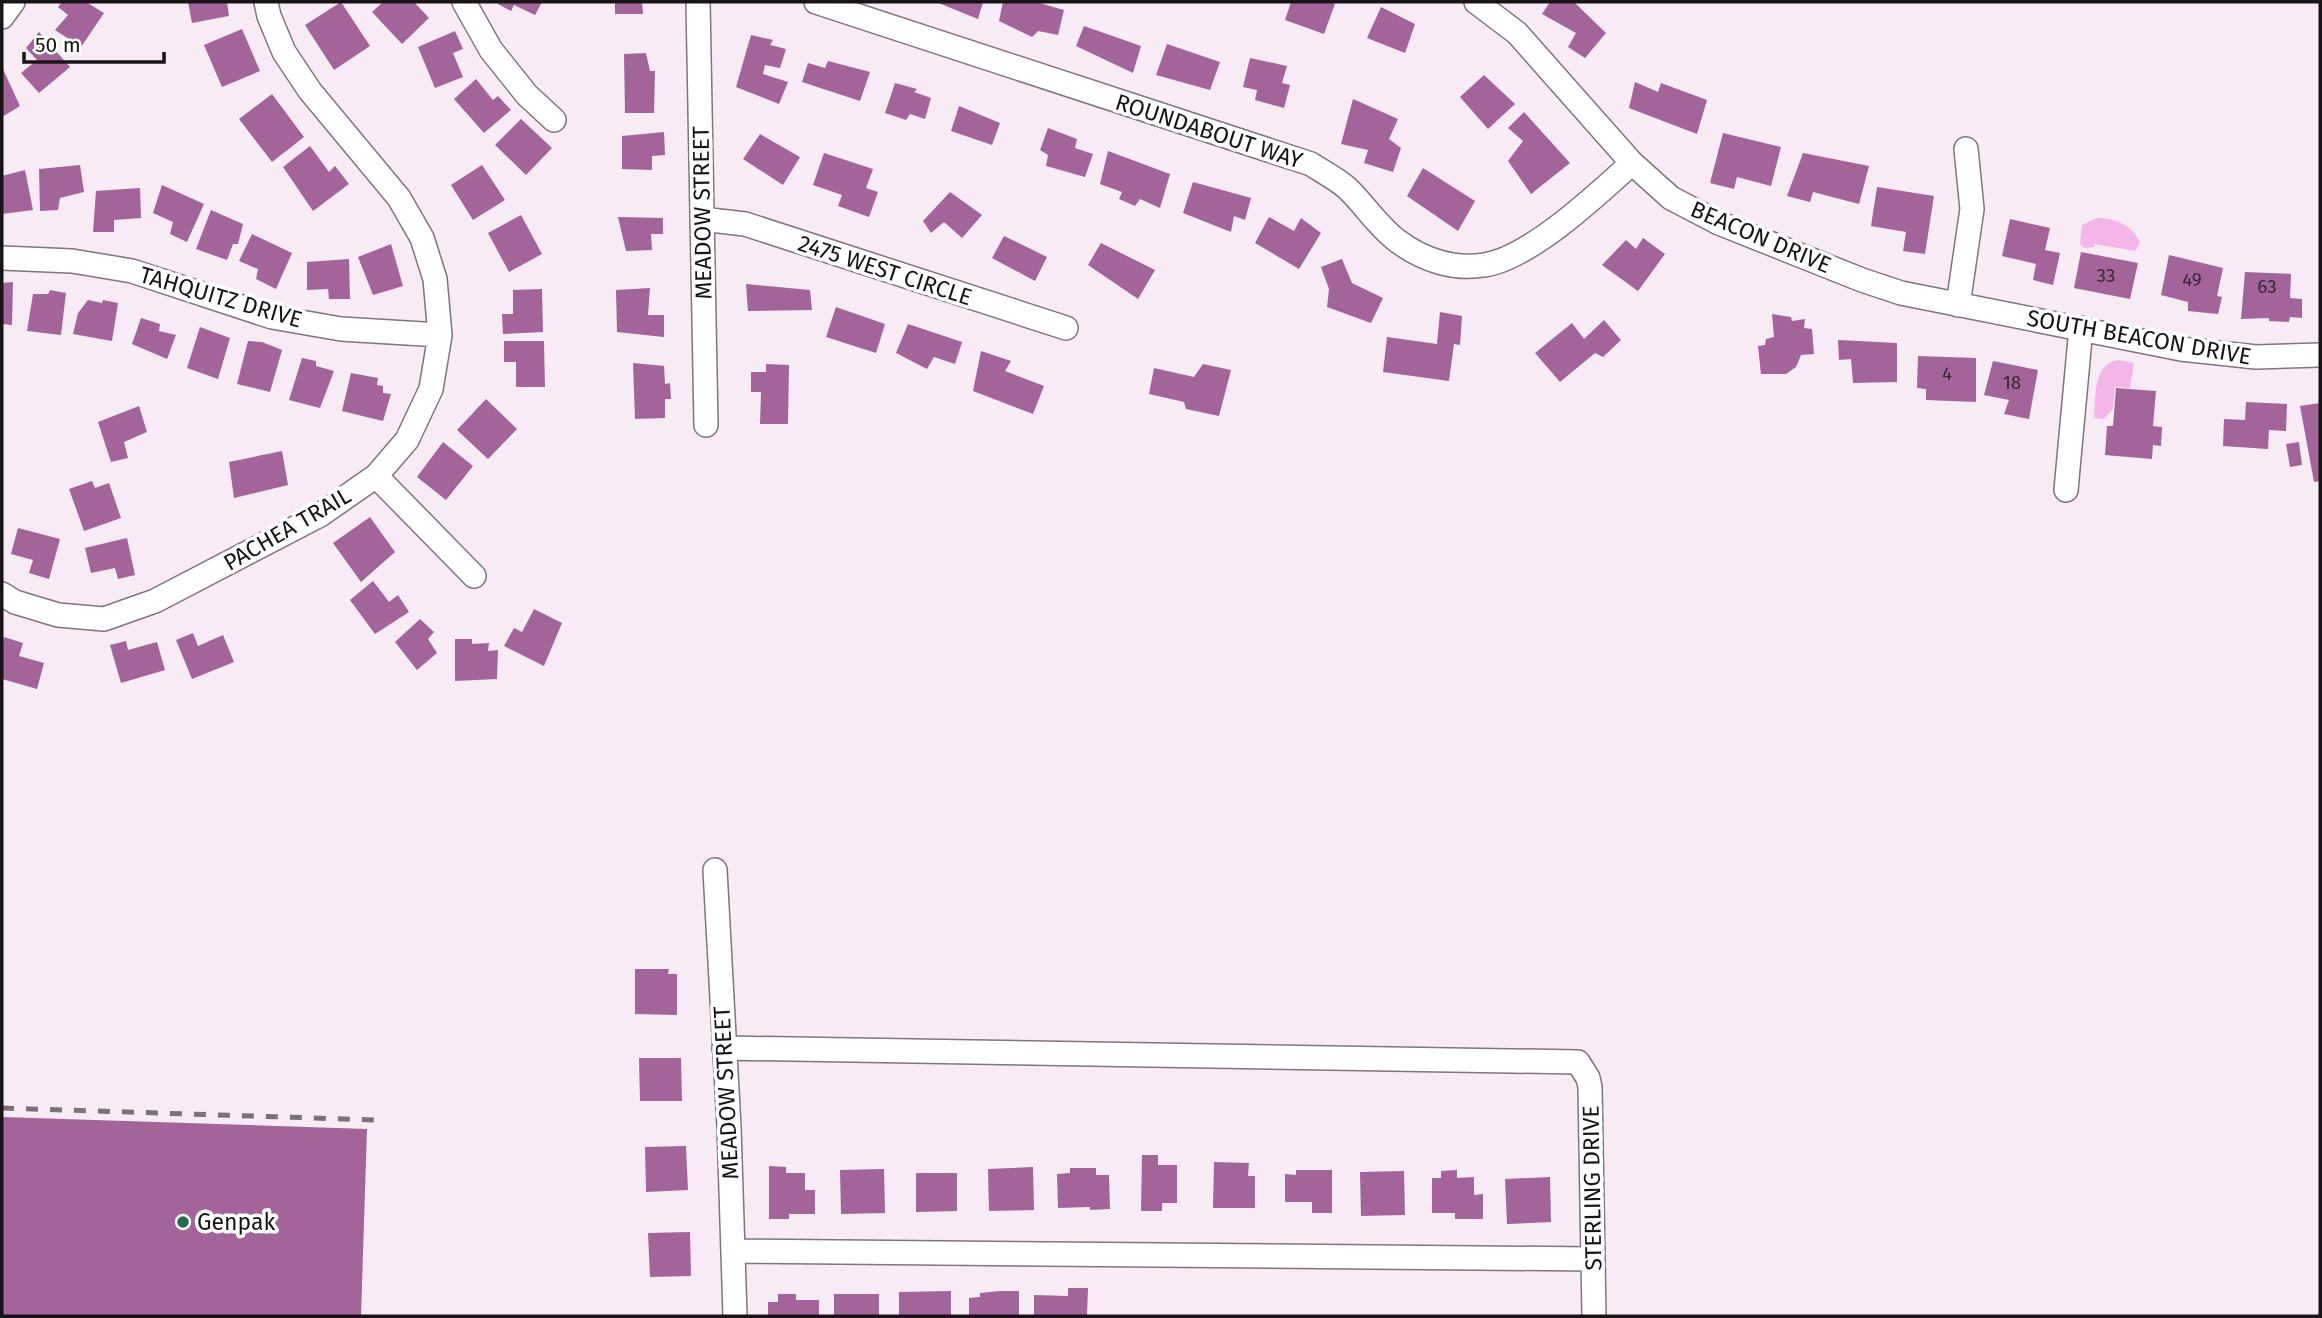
<svg xmlns="http://www.w3.org/2000/svg" width="2322" height="1318" viewBox="0 0 2322 1318" font-family="'Fira Sans',sans-serif">
<style>
.green{fill:#f4b5e9}
.building{fill:#a26499}
.lines{fill:none;stroke-linecap:round;stroke-linejoin:round}
.minor-casing{stroke:#80747d;stroke-width:26}
.minor{stroke:#fff;stroke-width:23}
.rail{stroke:#797177;stroke-width:5;stroke-dasharray:12 12;stroke-linecap:butt}
.poi-dot{fill:#2a6651;stroke:#fff;stroke-width:2.5}
.labels{text-anchor:middle;stroke-width:7;stroke-linejoin:round;paint-order:stroke}
.number-label{font-size:19px;fill:#3a2838}
.street-label{font-size:23px;fill:#181417;stroke:#fff}
.poi-label{font-size:23px;fill:#181417;stroke:#fff;text-anchor:start}
</style>
<rect width="100%" height="100%" fill="#f8ebf5"/>
<path class="green" d="M2097,218c18,0 35,7 43,24l-5,9 -40,-7 -1,3 -10,1 -4,-4 2,-19z
M2118,360l16,3 -4,25 -15,-1 -2,22 -9,10 -10,-1c2,-20 -2,-53 24,-58z"/>
<path class="building" d="M62,2h24l18,11 -23,34 -26,-17 13,-15 -10,-8z
M188,2h39l2,14 -37,7z
M341,2l29,44 -36,24 -29,-45z
M383,2h31l15,16 -27,26 -30,-32z
M499,2h43l-7,13 -21,-10 -3,6 -13,-7z
M615,2h27l1,12h-28z
M936,2h47l-5,17z
M1003,2h33l28,8 -6,25 -20,-4 -6,6 -33,-16z
M1291,2h38l6,2 -11,30 -39,-14z
M1550,2h24l32,31 -21,25 -17,-11 8,-14 -34,-19z
M1381,7l34,17 -10,29 -38,-15z
M1084,26l57,20 -8,27 -57,-27z
M242,29l18,42 -38,16 -18,-42z
M455,31l8,18 -10,4 10,24 -28,11 -17,-41z
M39,32l31,35 -31,26 -18,-20 16,-13 -11,-12z
M751,35l22,5 -3,5 16,4 -6,19 -15,-3 -2,9 25,8 -9,22 -43,-17z
M1167,44l53,18 -10,28 -54,-15z
M646,53l4,18h5l-1,42h-29l-1,-59z
M1250,58l37,8 -5,17 8,2 -6,23 -29,-8 2,-10 -14,-3z
M828,61l42,11 -10,29 -58,-19 6,-19 17,5z
M2,67l18,39 -18,11z
M1484,75l31,29 -27,25 -28,-32z
M476,79l17,21 5,-4 13,14 -27,23 -30,-34z
M1635,82l23,10 3,-9 46,17 -10,34 -68,-26z
M895,83l22,6 -3,3 17,6 -6,21 -15,-5 -4,6 -21,-7z
M272,94l32,43 -32,25 -33,-43z
M1353,99l45,20 -9,20 12,9 -8,24 -29,-9 4,-13 -27,-6z
M959,106l41,17 -8,22 -41,-14z
M1524,112l46,51 -39,31 -23,-33 15,-20 -15,-13z
M521,119l31,29 -26,27 -31,-30z
M1048,128l29,11 -2,9 18,6 -8,23 -39,-11 2,-11 -8,-5z
M664,132l1,23 -13,1v14l-30,-1v-33z
M1723,133l58,14 -10,39 -34,-9 -3,12 -24,-6z
M760,134l40,23 -17,28 -40,-26z
M310,146l19,26 6,-6 14,18 -36,27 -30,-44z
M1108,151l62,23 -10,34 -20,-9 -5,7 -16,-7 3,-7 -22,-8z
M824,153l49,16 -7,19 12,4 -9,25 -31,-11 4,-11 -29,-10z
M1803,153l66,13 -10,38 -46,-12 -3,10 -23,-6z
M80,165l4,27 -24,6 -2,12 -18,1 -1,-42z
M482,165l23,35 -32,20 -22,-35z
M1423,168l52,33 -17,30 -51,-35z
M25,170l8,40 -31,4v-38z
M1193,182l58,16 -6,22 -11,-4 -3,16 -48,-19z
M162,185l42,19 -17,38 -17,-8 3,-12 -20,-9z
M1877,187l57,9 -9,58 -22,-3 3,-19 -35,-6z
M140,188l1,30 -27,2v12h-21l3,-41z
M950,192l32,23 -20,23 -18,-16 -13,11 -8,-12z
M211,210l32,14 -5,20h-5l-6,16 -31,-11z
M521,215l21,39 -33,18 -21,-39z
M618,217l45,1v16h-12l1,16 -26,1z
M1269,217l25,14 7,-13 20,15 -22,36 -44,-26z
M2010,219l40,9 -5,22 15,3 -7,32 -20,-5 3,-16 -34,-8z
M252,234l40,19 -16,36 -20,-10 2,-10 -19,-8z
M1004,236l43,21 -12,24 -43,-23z
M1643,238l22,16 -27,37 -36,-26 24,-25 10,9z
M1101,243l54,27 -17,29 -50,-34z
M391,244l12,42 -30,9 -15,-38z
M2081,252l57,11 -8,36 -56,-11z
M2169,255l54,13 -6,28 5,1 -4,17 -30,-3v-9l-27,-7z
M349,259l1,40h-21l-1,-10 -21,1v-28z
M1342,259l10,24 31,15 -12,25 -44,-16 2,-18 -8,-22z
M2245,272l46,2 -1,24 12,1v19l-12,-1 -1,5 -20,-1v-3l-28,1z
M13,282l-1,43 -10,-1v-41z
M746,284l64,6 2,20 -64,1z
M650,288l-2,27h16v22l-47,-5 -1,-42z
M542,289l1,43 -40,2 -1,-20h11v-24z
M50,290l16,3 -5,42 -34,-4 6,-37h15z
M88,300l14,3 1,-3 15,3 -6,38 -39,-7 5,-21z
M836,307l49,17 -9,29 -50,-16z
M1440,312l22,4 -2,29 -6,-1 -5,37 -66,-9 4,-35 50,7z
M1772,314l19,3 1,4 13,-2 -1,9 8,1 2,25 -13,1 -5,12 -10,7h-25l-3,-28 7,-1 1,-6 8,-2z
M141,318l19,6 -1,7 17,4 -9,24 -35,-15z
M1604,320l17,20 -18,17 -8,-4 -35,29 -25,-29 37,-30 12,16z
M908,324l54,18 -7,22 -21,-7 -7,12 -31,-16z
M200,327l30,11 -12,41 -31,-11z
M1838,340l59,3v39l-44,1 -2,-24 -12,1z
M248,341l14,1 20,8 -12,42 -33,-8z
M504,341h40l1,46h-29v-25h-12z
M981,351l30,10 -6,10 39,15 -11,28 -60,-23z
M1918,356l58,2v44l-50,-2v-11l-9,-1z
M302,358l14,3v5l18,5 -14,37 -31,-8z
M1993,361l45,9 -9,49 -25,-5 5,-14 -25,-5z
M633,363l31,3 1,18 5,-1 1,16h-6v19l-30,1z
M766,364l23,1 -1,59h-28l1,-32h-10v-20h15z
M1203,364l28,6 -12,46 -33,-7 -2,-7 -35,-8 5,-26 40,9z
M351,373l27,5 -1,7 6,1v7l8,1 -8,27 -41,-10z
M2116,388l40,3 -3,35 9,1 -1,19 -8,-1 -1,14 -47,-4 2,-29h6z
M486,399l31,30 -29,30 -31,-29z
M2246,402l41,2 -1,27 -17,-1 -1,19 -45,-3 1,-27 21,1z
M2320,403v78l-6,1 -14,-76z
M139,406l8,26 -23,10 4,16 -17,4 -13,-40z
M443,442l30,24 -27,34 -29,-23z
M2299,442l3,23 -12,2 -4,-23z
M282,451l6,34 -54,13 -5,-36z
M92,481l3,7 14,-5 12,35 -37,13 -15,-42z
M370,517l25,35 -34,30 -28,-39z
M18,528l42,11 -11,40 -20,-6 4,-13 -22,-6z
M127,538l8,37 -17,4 -3,-11 -24,5 -6,-25z
M373,581l16,21 9,-7 11,17 -34,22 -25,-34z
M534,609l28,14 -18,43 -40,-20 10,-18 8,4z
M420,619l14,13 -6,7 9,14 -20,17 -22,-28z
M193,633l5,13 25,-11 11,27 -42,17 -16,-39z
M4,637l19,6 -4,13 25,7 -7,26 -35,-10v-33z
M455,639h17v5l17,-1 -1,8 10,-1 -1,29 -42,2z
M126,641l2,9 29,-8 8,28 -44,13 -11,-38z
M635,969h34l-1,5h9v41l-42,-1z
M639,1058h42l1,43h-42z
M2,1117l365,12 -6,187h-359z
M686,1146l2,44 -42,2 -1,-45z
M1142,1155h16v10h19v38h-15v8h-21z
M1214,1162l35,1 -1,13h7v32h-42z
M769,1166l17,1v6h19v17h10v24h-26v5h-20z
M1033,1167l1,43 -45,1 -1,-42z
M1070,1168h26v7h13l1,34 -20,1v-3l-32,1 -1,-34 13,-1z
M884,1169l1,44 -44,1 -1,-44z
M1296,1170h36v43h-20v-11h-27v-28l11,1z
M1457,1170v8l17,-1v18l9,-1v25h-28v-6h-23v-35h9v-7z
M1404,1171l1,44 -44,1 -1,-44z
M916,1173h41v38l-41,1z
M1550,1177l1,45 -44,2 -2,-45z
M690,1232l1,44 -41,1 -2,-44z
M1068,1288h20l-1,28h-53v-21l34,1z
M951,1291v24l-52,1v-24z
M1000,1291h19v25h-50v-18l11,-1v-4z
M778,1294h18v6h23v16h-51v-14h10z
M834,1294h45v22h-45z"/>
<g class="lines">
<g class="minor-casing">
<path id="minor" d="M464,2l27,48 36,45 27,25
M698,2l8,423
M816,2l495,162c12,8 26,15 36,24 18,17 32,40 52,54 24,18 55,28 85,23 45,-6 114,-71 148,-102
M1476,2l41,31 115,130 39,35 48,25 143,57 39,13 280,56 75,8 64,-2
M2,17l11,-15
M702,219l43,5 321,104
M2,258l70,3 60,10 140,46 69,12 99,6
M1958,305l14,-96 -6,-60
M376,476l98,100
M2066,490l15,-162
M2,594l13,8 43,13 46,4 51,-18 165,-86 56,-39 31,-36 24,-51 9,-54 -5,-56 -13,-41 -23,-40 -89,-107 -26,-39 -15,-36 -3,-14
M715,870l14,257 6,189
M724,1048l854,14 10,16 2,9 4,229
M734,1251l859,8"/>
</g>
<use href="#minor" class="minor"/>
<path class="rail" d="M2,1108l374,12"/>
</g>
<circle class="poi-dot" cx="183" cy="1222" r="7"/>
<g class="labels">
<g class="number-label">
<text x="2106" y="282">33</text>
<text x="2192" y="286">49</text>
<text x="2267" y="293">63</text>
<text x="1947" y="380">4</text>
<text x="2012" y="389">18</text>
</g>
<g class="street-label">
<text transform="translate(1209 131) rotate(18)" y="8">ROUNDABOUT WAY</text>
<text transform="translate(702 213) rotate(-91)" y="8">MEADOW STREET</text>
<text transform="translate(1761 237) rotate(23)" y="8">BEACON DRIVE</text>
<text transform="translate(885 270) rotate(18)" y="8">2475 WEST CIRCLE</text>
<text transform="translate(221 297) rotate(16)" y="8">TAHQUITZ DRIVE</text>
<text transform="translate(2139 337) rotate(10)" y="8">SOUTH BEACON DRIVE</text>
<text transform="translate(287 529) rotate(-30)" y="8">PACHEA TRAIL</text>
<text transform="translate(726 1093) rotate(-93)" y="8">MEADOW STREET</text>
<text transform="translate(1592 1188) rotate(-91)" y="8">STERLING DRIVE</text>
</g>
<g class="poi-label">
<text x="197" y="1230">Genpak</text>
</g>
</g>
<rect width="2322" height="1318" fill="none" stroke="#181417" stroke-width="7"/>
<path d="M24 52v10h140v-10" fill="none" stroke="#181417" stroke-width="3.5"/>
<text x="35" y="52" font-size="21" fill="#181417" stroke="#ffffff" stroke-width="5" paint-order="stroke">50 m</text>
</svg>
